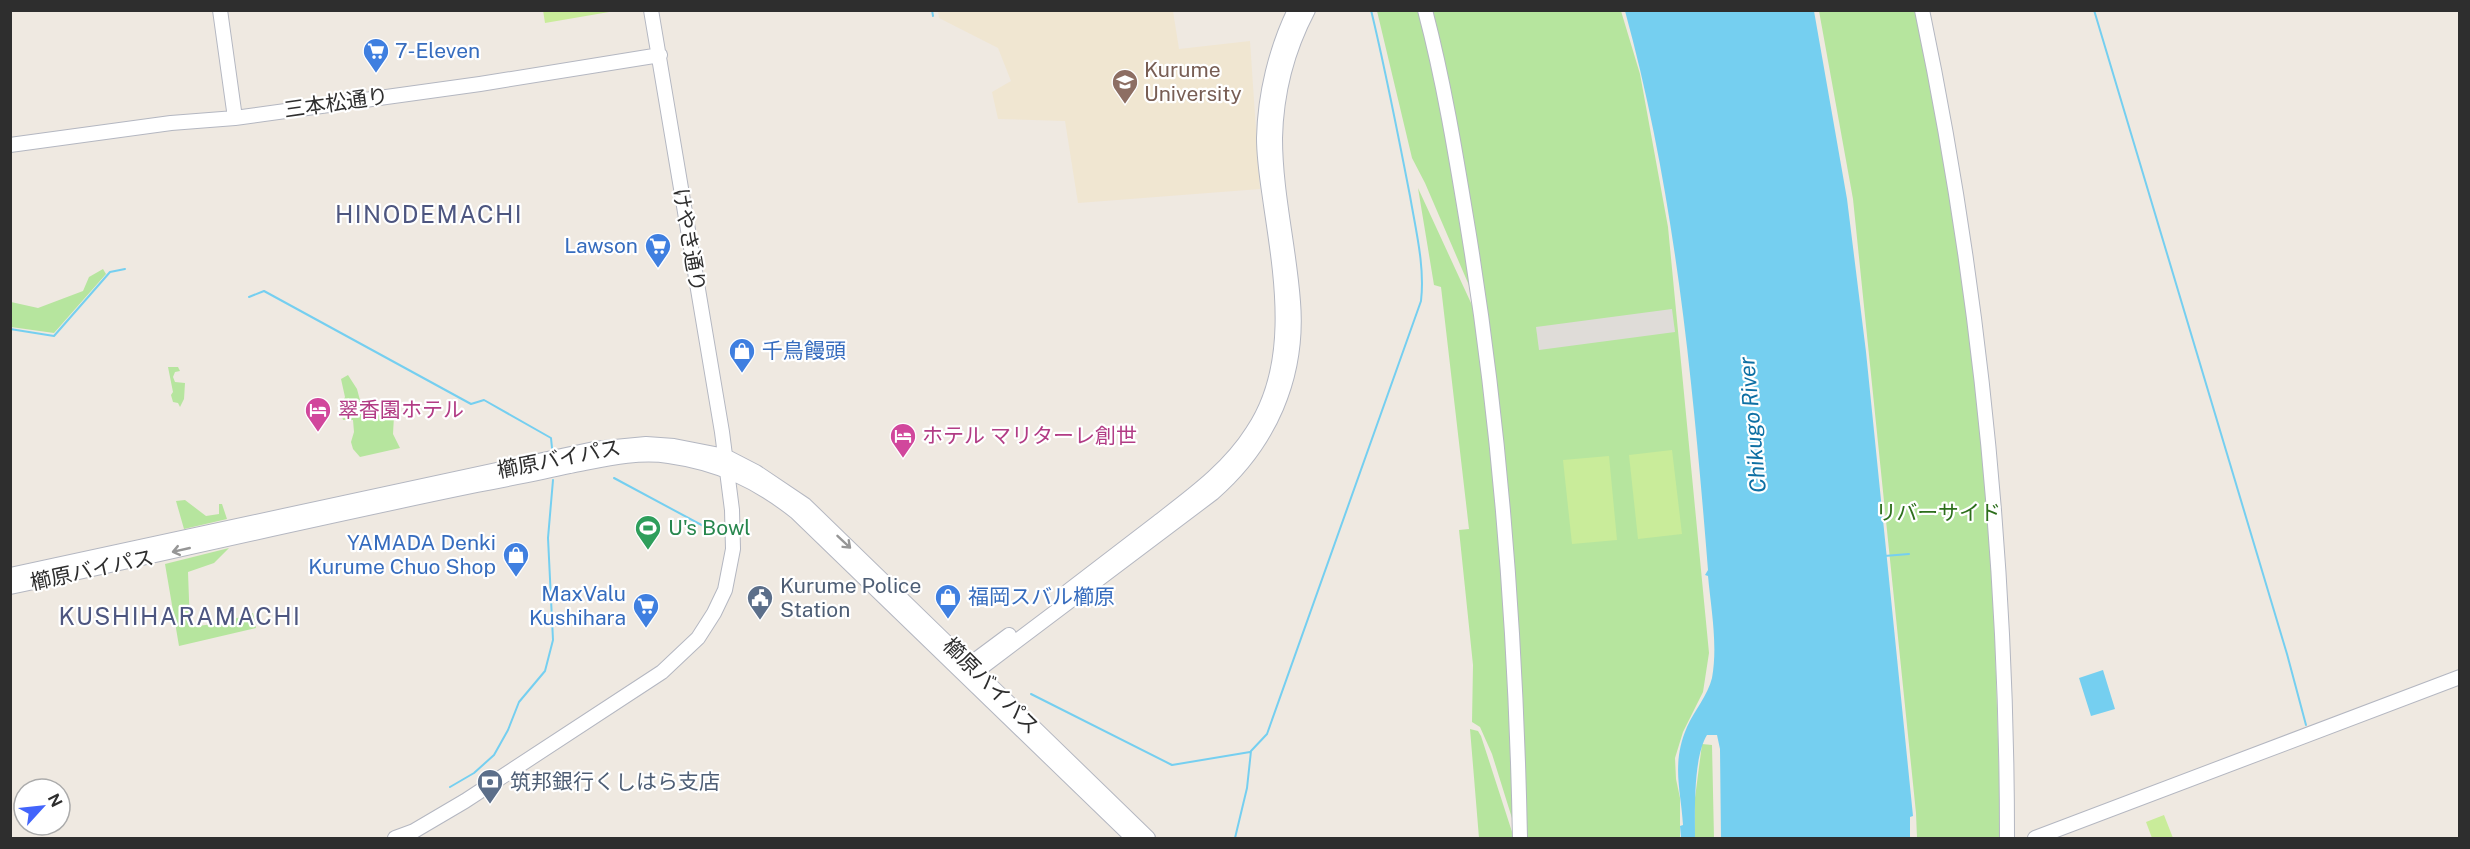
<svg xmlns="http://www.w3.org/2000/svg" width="2470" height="849" viewBox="0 0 2470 849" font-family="'Public Sans','Noto Sans JP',sans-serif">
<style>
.education{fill:#f0e6d1}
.green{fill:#b6e59e}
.pitch{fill:#c9ec9a}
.plaza{fill:#dfdcd8}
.water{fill:#75cff0}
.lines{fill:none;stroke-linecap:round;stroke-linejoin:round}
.stream{stroke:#75cff0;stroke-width:2}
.secondary-casing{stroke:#b4b7c1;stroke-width:16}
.secondary{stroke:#fff;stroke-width:14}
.oneway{stroke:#969696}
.labels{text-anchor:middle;stroke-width:4.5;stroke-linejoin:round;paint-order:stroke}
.shop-label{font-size:21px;fill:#366cbe;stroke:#fff;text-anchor:start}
.education-label{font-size:21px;fill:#785e54;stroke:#fff;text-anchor:start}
.street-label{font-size:21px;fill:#2e2e2e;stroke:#fff}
.hotel-label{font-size:21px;fill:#b23c85;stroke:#fff;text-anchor:start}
.park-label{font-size:21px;fill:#2c6e1b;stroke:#fff}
.leisure-label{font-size:21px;fill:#27864d;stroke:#fff;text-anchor:start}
.service-label{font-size:21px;fill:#4e5e75;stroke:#fff;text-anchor:start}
.water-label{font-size:22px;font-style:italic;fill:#0d6fa3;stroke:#fff}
.quarter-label{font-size:24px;letter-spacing:1.5px;fill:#4d5680;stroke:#fff}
</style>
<rect width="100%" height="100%" fill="#efe9e1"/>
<path class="education" d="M938,11h235l6,38 71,-8 10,148 -182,14 -13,-82 -67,-2 -6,-27 19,-11 -13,-33 -59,-30z"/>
<path class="green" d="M1377,11h43l34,151 20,135 -49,-114 -13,-25z
M1425,11h196l19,63 28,153 41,426 -6,39 -20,40 -8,26 1,21 4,19v40h-160l-23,-343 19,336 -24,-77 -12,-27 -8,-5 1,-57 -14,-135 10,-1 -28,-242 -7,-2 -16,-97 59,128z
M1819,11h99l46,269 27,233 10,325h-84l-1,-25 -63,-614z
M103,269l3,5 -52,59 -43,-6v-25l27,6 45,-17 6,-14z
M168,367h10l2,4 -5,1 -2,5 2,5 10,1 -1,16 -4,8 -2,-4 -5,-1 -2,-7 2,-3z
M348,375l9,14 4,15 6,11c10,2 17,-2 27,1l-1,18 7,14 -40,9 -7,-8 -2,-7 3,-10 -1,-12h-10l-3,-13 5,-10 -4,-18z
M185,500l21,16 13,-2v-10h3l5,15 -43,10 -8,-28z
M229,548l-15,15 -26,9 2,55 31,-4 32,-10 3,15 -77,18 -14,-82z
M1470,729l8,2 3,5 33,102h-35z
M1702,744l10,1 2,93h-19v-40z"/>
<path class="pitch" d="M543,10h72v1l-70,12z
M1672,450l10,84 -44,5 -9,-84z
M1609,456l8,84 -45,4 -9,-84z
M2164,815l9,23h-21l-6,-16z"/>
<path class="plaza" d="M1672,309l3,23 -136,18 -3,-23z"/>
<path class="water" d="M1625,11h189l33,188 19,153 47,464 -3,1v21h-189l-1,-89 -3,-14h-10c-14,23 -12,76 -12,103l-14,-1 -1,-11 3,-1c-2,-35 -12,-61 4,-98 7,-16 21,-32 25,-49 6,-33 -1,-70 -4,-102l-3,-1 3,-5c-15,-187 -33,-378 -83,-559z
M2103,670l12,39 -24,7 -12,-38z"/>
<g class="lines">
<path class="stream" d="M932,10l1,6
M2094,10l193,644 19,71
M249,297l15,-6 207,113 13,-4 67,38 1,10
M10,329l44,7 56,-64 15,-3
M614,478l108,58
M1884,556l25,-2
M1031,694l141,71 78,-13
M450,787l24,-14 20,-18 14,-25 11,-28 26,-31 8,-31 -5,-102 5,-58
M1235,838l12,-50 4,-37 16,-17 154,-433c4,-34 -5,-70 -11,-105 -12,-62 -24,-124 -39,-186"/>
<g class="secondary-casing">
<path id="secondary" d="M220,10l15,108
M1425,10c19,72 31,146 43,219 33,201 48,405 52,609
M1922,10c57,272 85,551 85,828
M10,145l161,-22 64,-5 245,-34 180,-29
M10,575l584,-126 52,-5 28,2 51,10 31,16 49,33 343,333
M10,587c156,-34 311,-70 467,-102 31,-6 62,-12 93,-19 32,-6 66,-15 99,-10 50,7 88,25 127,56l337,326
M1068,591c30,-23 60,-46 90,-69 35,-27 71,-53 95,-91 44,-66 29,-152 18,-226 -3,-22 -7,-44 -7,-67 1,-43 12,-89 31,-128
M966,670l4,-6 39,-29
M968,673l9,-2 236,-178c56,-49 86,-116 80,-191 -4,-55 -18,-109 -18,-164 1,-44 12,-88 33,-128
M395,838l19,-7 51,-30 197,-129 36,-34 16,-25 11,-23 8,-41 -1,-39 -10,-78 -71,-422
M2035,838l425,-161"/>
</g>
<use href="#secondary" class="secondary"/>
</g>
<defs><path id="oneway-shaft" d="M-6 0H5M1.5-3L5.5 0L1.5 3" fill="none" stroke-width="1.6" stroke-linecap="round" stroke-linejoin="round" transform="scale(1.5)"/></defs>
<g class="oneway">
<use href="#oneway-shaft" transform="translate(844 542) rotate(43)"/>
<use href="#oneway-shaft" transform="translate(181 550) rotate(167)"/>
</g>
<defs>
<g id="supermarket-pin" transform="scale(1.35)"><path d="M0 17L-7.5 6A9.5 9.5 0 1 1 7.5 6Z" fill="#3f7fe0" stroke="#fff"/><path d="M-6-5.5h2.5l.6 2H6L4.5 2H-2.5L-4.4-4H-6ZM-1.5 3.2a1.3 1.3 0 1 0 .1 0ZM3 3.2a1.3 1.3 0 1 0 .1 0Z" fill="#fff"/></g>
<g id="university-pin" transform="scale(1.35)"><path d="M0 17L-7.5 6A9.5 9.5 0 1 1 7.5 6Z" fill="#8d6e63" stroke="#fff"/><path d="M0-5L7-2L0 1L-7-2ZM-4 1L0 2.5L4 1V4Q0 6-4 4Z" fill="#fff"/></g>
<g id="shop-pin" transform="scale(1.35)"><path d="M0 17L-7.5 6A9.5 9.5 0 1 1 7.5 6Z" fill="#3f7fe0" stroke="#fff"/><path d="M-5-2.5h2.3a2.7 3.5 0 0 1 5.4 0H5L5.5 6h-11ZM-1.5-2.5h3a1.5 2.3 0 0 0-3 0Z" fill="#fff"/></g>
<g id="hotel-pin" transform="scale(1.35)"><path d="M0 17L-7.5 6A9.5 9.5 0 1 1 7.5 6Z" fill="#d1479c" stroke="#fff"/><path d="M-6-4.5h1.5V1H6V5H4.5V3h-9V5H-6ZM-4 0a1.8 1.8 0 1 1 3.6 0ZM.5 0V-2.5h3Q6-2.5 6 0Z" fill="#fff"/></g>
<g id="stadium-pin" transform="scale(1.35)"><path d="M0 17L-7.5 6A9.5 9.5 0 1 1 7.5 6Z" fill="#2e9e5b" stroke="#fff"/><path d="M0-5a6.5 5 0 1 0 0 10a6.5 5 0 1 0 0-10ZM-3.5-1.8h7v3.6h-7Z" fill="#fff"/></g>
<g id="civic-pin" transform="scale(1.35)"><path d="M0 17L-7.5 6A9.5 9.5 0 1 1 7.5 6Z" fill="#5c6f8a" stroke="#fff"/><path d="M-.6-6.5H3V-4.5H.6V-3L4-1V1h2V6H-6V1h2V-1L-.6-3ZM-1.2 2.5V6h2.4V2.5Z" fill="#fff"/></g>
<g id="bank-pin" transform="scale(1.35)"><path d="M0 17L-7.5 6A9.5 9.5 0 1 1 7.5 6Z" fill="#5c6f8a" stroke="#fff"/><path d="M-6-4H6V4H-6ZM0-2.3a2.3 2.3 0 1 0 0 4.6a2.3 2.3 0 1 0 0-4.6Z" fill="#fff"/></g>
</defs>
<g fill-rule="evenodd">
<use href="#supermarket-pin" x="376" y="51"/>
<use href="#university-pin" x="1125" y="82"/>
<use href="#supermarket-pin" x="658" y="246"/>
<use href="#shop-pin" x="742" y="351"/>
<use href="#hotel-pin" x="318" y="410"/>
<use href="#hotel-pin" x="903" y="436"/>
<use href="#stadium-pin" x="648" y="528"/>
<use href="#shop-pin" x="516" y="555"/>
<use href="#shop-pin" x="948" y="597"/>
<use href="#civic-pin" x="760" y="598"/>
<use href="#supermarket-pin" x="646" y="606"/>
<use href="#bank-pin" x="490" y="782"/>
</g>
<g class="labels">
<g class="shop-label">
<text x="395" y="58">7-Eleven</text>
<text x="638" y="253" text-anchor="end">Lawson</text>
<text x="762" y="358">千鳥饅頭</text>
<text x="496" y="550" text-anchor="end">YAMADA Denki<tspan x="496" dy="24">Kurume Chuo Shop</tspan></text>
<text x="626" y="601" text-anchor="end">MaxValu<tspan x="626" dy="24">Kushihara</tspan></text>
<text x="968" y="604">福岡スバル櫛原</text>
</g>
<g class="education-label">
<text x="1144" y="77">Kurume<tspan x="1144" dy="24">University</tspan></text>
</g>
<g class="street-label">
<text transform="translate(336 103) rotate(-8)" y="7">三本松通り</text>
<text transform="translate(689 240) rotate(80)" y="7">けやき通り</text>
<text transform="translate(559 459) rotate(-11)" y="7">櫛原バイパス</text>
<text transform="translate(92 570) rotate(-12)" y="7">櫛原バイパス</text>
<text transform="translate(991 686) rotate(45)" y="7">櫛原バイパス</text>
</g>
<g class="hotel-label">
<text x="338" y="417">翠香園ホテル</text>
<text x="922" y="443">ホテル マリターレ創世</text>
</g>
<g class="park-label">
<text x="1938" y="520">リバーサイド</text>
</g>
<g class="leisure-label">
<text x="668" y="535">U's Bowl</text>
</g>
<g class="service-label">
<text x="780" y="593">Kurume Police<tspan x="780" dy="24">Station</tspan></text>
<text x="510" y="789">筑邦銀行くしはら支店</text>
</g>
<g class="water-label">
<text transform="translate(1752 425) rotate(-95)" y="8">Chikugo River</text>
</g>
<g class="quarter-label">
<text x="429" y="223">HINODEMACHI</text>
<text x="180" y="625">KUSHIHARAMACHI</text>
</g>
</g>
<rect width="2470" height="849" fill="none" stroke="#2e2e2e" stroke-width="24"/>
<g transform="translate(42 807) rotate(63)"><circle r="28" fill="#ffffff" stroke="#ababab" stroke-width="1.5"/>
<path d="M0-4.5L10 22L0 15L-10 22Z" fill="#4264fb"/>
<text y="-9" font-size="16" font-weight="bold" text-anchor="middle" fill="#2e2e2e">N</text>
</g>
</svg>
